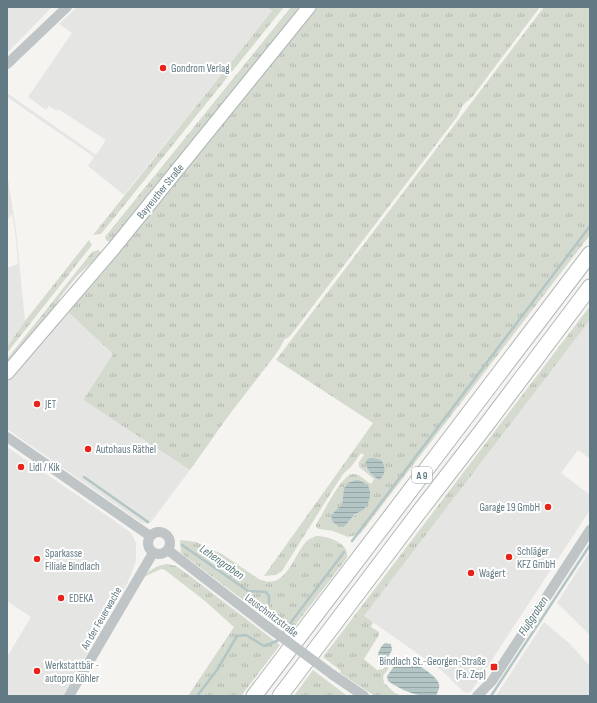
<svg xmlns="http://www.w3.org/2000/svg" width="597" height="703" viewBox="0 0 597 703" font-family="'Sofia Sans Condensed',sans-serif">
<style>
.built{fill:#e5e5e4}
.grass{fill:url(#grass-tufts);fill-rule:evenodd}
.water{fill:url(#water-rules)}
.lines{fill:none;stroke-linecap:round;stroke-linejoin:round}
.stream{stroke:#b3c5c5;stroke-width:2.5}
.major-casing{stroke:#b0b6b9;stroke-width:15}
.highway-casing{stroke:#b2b7b9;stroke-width:17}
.minor{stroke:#bfc4c7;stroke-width:10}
.major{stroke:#fff;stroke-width:13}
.highway{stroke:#fff;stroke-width:15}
.minor-bridge{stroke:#bfc4c7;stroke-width:10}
.poi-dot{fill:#ea231a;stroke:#fff;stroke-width:1.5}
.labels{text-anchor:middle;stroke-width:4;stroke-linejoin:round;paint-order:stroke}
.shield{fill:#fff;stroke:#91a2a8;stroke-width:1}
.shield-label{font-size:10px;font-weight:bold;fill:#627a83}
.poi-label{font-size:11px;fill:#627a83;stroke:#fff;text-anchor:start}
.street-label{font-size:11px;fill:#627a83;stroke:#fff}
.water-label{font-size:12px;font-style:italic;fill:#597779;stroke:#fff}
</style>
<defs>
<pattern id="grass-tufts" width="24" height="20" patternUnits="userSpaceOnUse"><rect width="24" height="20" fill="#d5dacf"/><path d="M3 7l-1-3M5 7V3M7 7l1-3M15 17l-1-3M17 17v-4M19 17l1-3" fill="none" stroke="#b0b6ad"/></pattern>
<pattern id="water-rules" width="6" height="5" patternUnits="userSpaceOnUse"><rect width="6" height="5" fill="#b3c5c5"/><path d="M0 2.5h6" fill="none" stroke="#95a5a5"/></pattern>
</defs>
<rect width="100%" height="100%" fill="#f5f4f0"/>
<path class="built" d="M7,7h45l-45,46z
M77,7h190l5,4 -148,184 -36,-29 6,-9 -87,-60v-4l89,62 10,-15 -48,-31 -1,2 -8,-5 -3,4 -18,-13 44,-64 -13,-9z
M7,173l9,57 9,91 -18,26v-79l11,-4 -3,-34 -3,-16 -5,6z
M67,311l46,43 -30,46 107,70 -39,52 -4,2 -5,-1 -135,-94v-47z
M590,320v139l-12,-9 -17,23 29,22v15l-108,165 -11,16 -3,2 -4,-1 -23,-22 -77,-54z
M7,447l115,79 9,7 5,10v18l-8,21 -65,114h-56v-39l24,-40 -24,-16z
M590,551v84l-33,-32z
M544,622l25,21 21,23v30h-94z"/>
<path class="grass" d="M267,7h17l-183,227 -8,1 179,-224z
M291,7h12l-191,235 -5,-1 -2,-4z
M315,7h225l-67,89 -10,9 -6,12 -167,219 -6,4 -4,8 -7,10 -44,57 -39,55 -107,-70 30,-46 -46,-43 48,-57z
M544,7h46v228l-230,299 -12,3 -15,-6 -14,-2 -3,-2v-2c6,-10 25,-49 36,-51 7,-1 13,6 19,10l3,-5 -15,-12v-5l5,-7 -3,-2 -10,14 -7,6 -10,15 -52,83 -6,4 -12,1 109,-153 -97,-63zM352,481l18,11c-2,20 -19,27 -36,31 -5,-7 2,-14 8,-18 3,-10 -1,-18 10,-24z
M89,240l3,5 -85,108v-6l18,-26z
M98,250l4,3 -25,23 -16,20 -12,21 -42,47v-5l85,-107z
M590,306v14l-226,296 9,6 -2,5 8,5v3l-15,24 13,11 6,-1 2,-3 4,2 -6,8 1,7 11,10 6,3h-26l-35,-23 1,-2 -18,-14z
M316,536c12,0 34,7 31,22l-57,74 -17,-12 -1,2 -91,-69 -1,-12 1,-1 15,2 26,12 35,24c28,15 35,-20 48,-35 3,-4 7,-5 11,-7z
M167,564l9,2 10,7 94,72 -39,51h-53l46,-69 -29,-26 -40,-31 -4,-1 -17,8c7,-9 13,-11 23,-13z
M313,670l33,25 2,1h-54z"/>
<path class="water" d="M369,458h5l7,2c5,7 5,14 -2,20 -7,-5 -13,-10 -13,-19z
M358,480c2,1 6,2 8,4 8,7 3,21 -3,26 -3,2 -6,3 -9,5 -4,4 -7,9 -11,12 -17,-4 -13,-14 -1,-22 3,-12 -2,-23 16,-25z
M385,643l6,1 1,6 -5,9 -6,5 -3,-2c-1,-8 1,-14 7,-19z
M403,658h4c7,5 30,17 32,26 1,4 -1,7 -3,12 -18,1 -32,-4 -48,-15l-1,-5 11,-15z"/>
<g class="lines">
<path class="stream" d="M84,477l64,45
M352,541l238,-315
M182,545l66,46 18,1 3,4v6
M282,634l62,-82
M197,696l20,-26 20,-34 9,-1 18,11 13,-5 1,-3
M491,696l99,-151"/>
<g class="major-casing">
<path id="major" d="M7,373l107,-125 195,-241"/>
</g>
<g class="highway-casing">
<path id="highway" d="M254,696l336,-442
M280,696l136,-180 68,-88 106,-141"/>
</g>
<path class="minor" d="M7,64l60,-57
M7,437l143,99
M148 543a11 11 0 1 1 22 0a11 11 0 1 1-22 0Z
M168,550l100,77
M333,675l31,21
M69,696l84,-143
M477,696l15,-15 98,-151"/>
<use href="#major" class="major"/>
<use href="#highway" class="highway"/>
<path class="minor-bridge" d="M268,627l65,48"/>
</g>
<g class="poi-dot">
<circle cx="163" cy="68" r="4"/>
<circle cx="37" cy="404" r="4"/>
<circle cx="88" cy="449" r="4"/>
<circle cx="21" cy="467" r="4"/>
<circle cx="548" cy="507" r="4"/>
<circle cx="509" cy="557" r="4"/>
<circle cx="37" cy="559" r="4"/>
<circle cx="471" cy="573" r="4"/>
<circle cx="61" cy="598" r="4"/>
<rect x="490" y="663" width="8" height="8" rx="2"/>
<circle cx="37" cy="671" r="4"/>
</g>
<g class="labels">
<rect class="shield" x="412" y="467" width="20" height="16" rx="3"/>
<g class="shield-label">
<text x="422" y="479">A 9</text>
</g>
<g class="poi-label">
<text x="171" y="72">Gondrom Verlag</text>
<text x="45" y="408">JET</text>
<text x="96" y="453">Autohaus Räthel</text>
<text x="29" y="471">Lidl / Kik</text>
<text x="540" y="511" text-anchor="end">Garage 19 GmbH</text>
<text x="517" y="555">Schläger<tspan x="517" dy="13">KFZ GmbH</tspan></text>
<text x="45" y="557">Sparkasse<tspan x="45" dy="13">Filiale Bindlach</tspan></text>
<text x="479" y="577">Wagert</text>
<text x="69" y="602">EDEKA</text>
<text x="486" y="665" text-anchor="end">Bindlach St.-Georgen-Straße<tspan x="486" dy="13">(Fa. Zep)</tspan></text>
<text x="45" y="669">Werkstattbär -<tspan x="45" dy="13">autopro Köhler</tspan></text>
</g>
<g class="street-label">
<text transform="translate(160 191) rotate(-51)" y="4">Bayreuther Straße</text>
<text transform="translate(272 615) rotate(37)" y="4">Leuschnitzstraße</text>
<text transform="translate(101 618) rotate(-60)" y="4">An der Feuerwache</text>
</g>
<g class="water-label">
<text transform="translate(222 562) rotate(35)" y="4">Lehengraben</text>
<text transform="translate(533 616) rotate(-57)" y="4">Flußgraben</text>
</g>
</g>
<rect width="597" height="703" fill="none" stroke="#627a83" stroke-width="16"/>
</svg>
